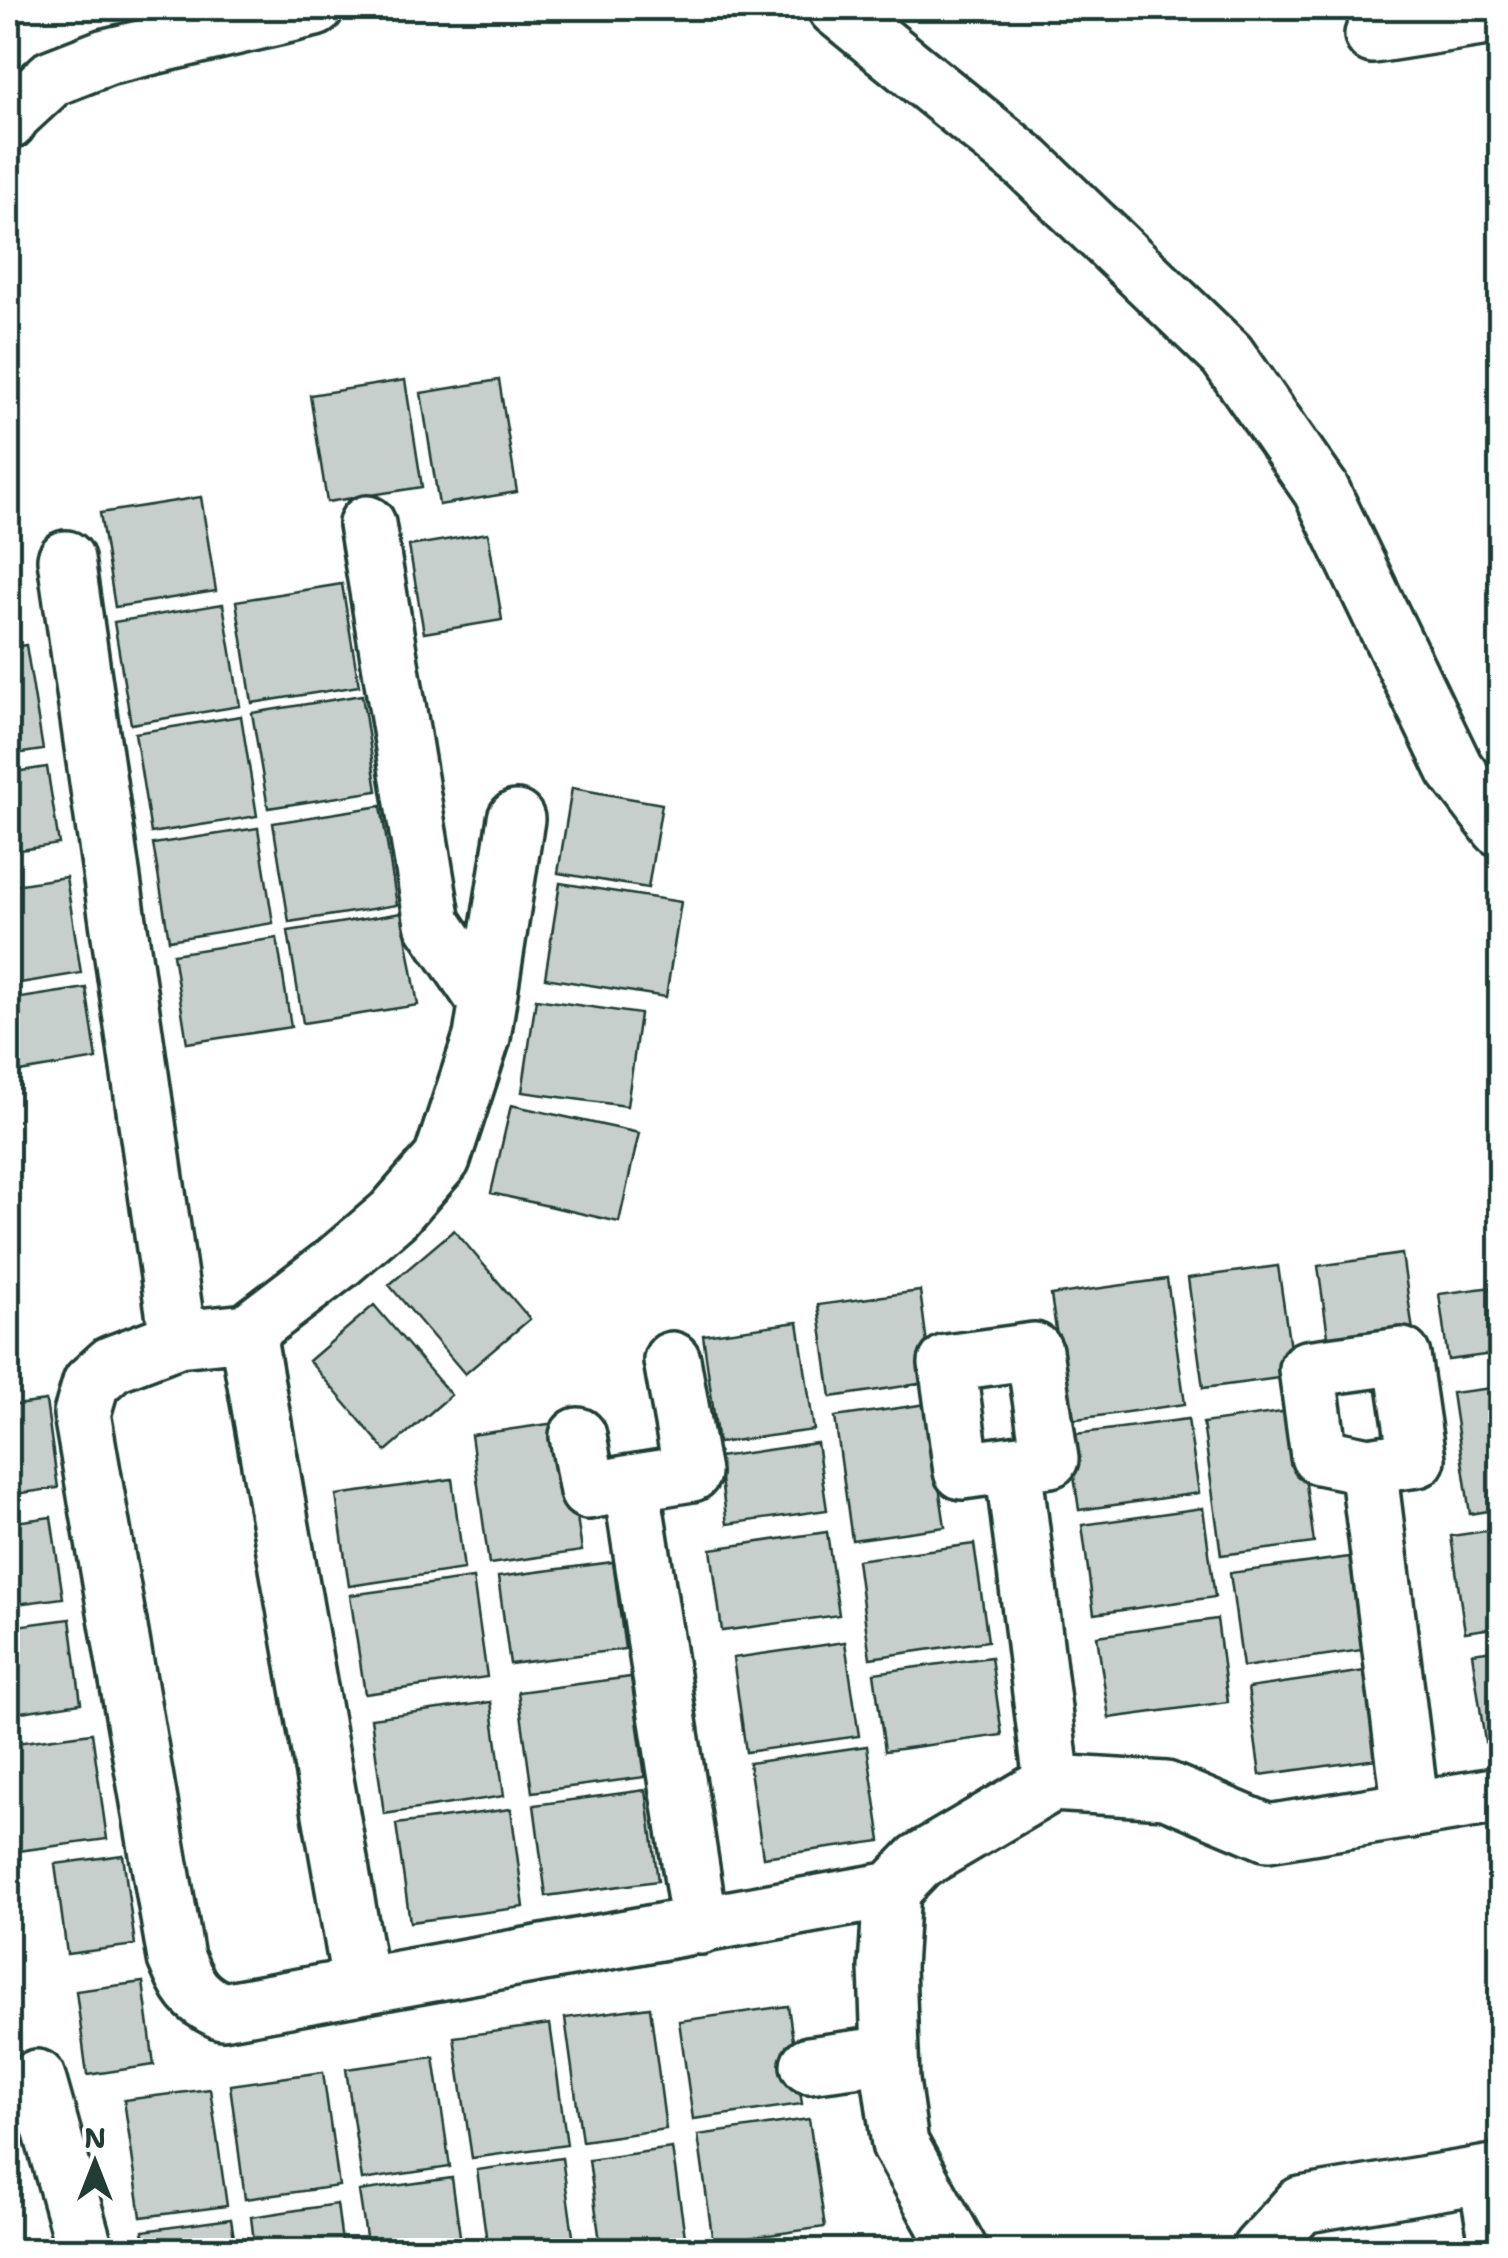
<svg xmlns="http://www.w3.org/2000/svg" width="1508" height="2258" viewBox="0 0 1508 2258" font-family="'Shantell Sans',sans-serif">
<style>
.building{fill:#c7cfcc;stroke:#1f3d34;stroke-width:2.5}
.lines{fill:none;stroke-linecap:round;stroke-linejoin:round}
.minor-casing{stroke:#1f3d34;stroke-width:62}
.minor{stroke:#fff;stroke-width:55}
</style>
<rect width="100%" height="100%" fill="#fff"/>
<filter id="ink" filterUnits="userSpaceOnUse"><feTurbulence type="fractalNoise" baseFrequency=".01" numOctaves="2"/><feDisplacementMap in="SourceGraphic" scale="20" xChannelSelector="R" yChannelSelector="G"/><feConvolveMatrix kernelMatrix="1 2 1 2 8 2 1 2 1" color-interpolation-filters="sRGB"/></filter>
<g filter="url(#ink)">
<path class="building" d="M405,380l17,107 -95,15 -17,-107z
M499,380l18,112 -78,13 -18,-112z
M201,497l15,94 -101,16 -15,-94z
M488,533l14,87 -78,13 -15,-87z
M342,584l17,102 -107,17 -16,-102z
M223,604l17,102 -109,18 -17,-102z
M26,645l17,105 -35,5v-107z
M362,695l15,96 -109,17 -16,-95z
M241,716l16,100 -106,17 -16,-100z
M47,767l12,77 -51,8v-79z
M572,788l90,16 -14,84 -90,-15z
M381,806l16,99 -108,17 -16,-99z
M258,828l15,95 -104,17 -16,-96z
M66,877l15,96 -73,12v-99z
M560,883l121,19 -15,95 -121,-19z
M402,913l16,92 -115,18 -15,-92z
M277,938l14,89 -104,16 -14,-89z
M86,988l11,71 -89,15v-74z
M536,999l104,15 -13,92 -105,-14z
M511,1105l128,28 -20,89 -128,-29z
M454,1230l76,89 -65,55 -76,-89z
M1402,1254l13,91 -84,12 -13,-91z
M1278,1266l16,110 -91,12 -15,-110z
M1167,1279l18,125 -116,16 -18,-125z
M1500,1286v67l-52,7 -9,-66z
M920,1291l12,91 -101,15 -13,-92z
M374,1305l77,90 -65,56 -77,-90z
M798,1322l16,108 -96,13 -15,-108z
M1500,1387v122l-30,5 -18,-121z
M46,1401l12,87 -50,7v-89z
M927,1404l18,123 -93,13 -17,-123z
M1296,1410l18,133 -93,12 -18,-132z
M1188,1419l11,74 -120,17 -11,-75z
M563,1422l19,129 -93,13 -18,-129z
M817,1443l10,67 -100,14 -9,-67z
M452,1479l12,90 -115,17 -13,-91z
M1203,1508l12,89 -121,17 -12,-89z
M51,1517l12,81 -55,7v-82z
M1500,1529v98l-35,5 -14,-96z
M827,1532l12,83 -117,16 -11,-82z
M974,1544l14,97 -118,17 -13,-98z
M1350,1557l12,93 -119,17 -13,-94z
M613,1562l12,87 -115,15 -12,-87z
M473,1578l14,99 -122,17 -15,-99z
M70,1619l11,84 -73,11v-87z
M1217,1619l11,83 -119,16 -12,-82z
M845,1642l14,94 -113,16 -13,-94z
M1500,1649v91l-15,2 -13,-89z
M991,1657l11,78 -117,16 -11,-78z
M1365,1671l12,88 -117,16 -12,-87z
M631,1677l14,100 -113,15 -14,-100z
M491,1702l13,94 -120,18 -13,-96z
M92,1733l15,106 -89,12 -10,-75v-32z
M867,1746l14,95 -118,16 -14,-94z
M646,1790l12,91 -112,15 -12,-91z
M511,1809l13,98 -114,15 -14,-98z
M123,1855l12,90 -68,9 -12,-90z
M143,1982l11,83 -67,10 -11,-84z
M788,2006l14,98 -109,15 -14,-98z
M650,2007l16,122 -84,12 -17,-123z
M550,2024l17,121 -95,13 -18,-121z
M434,2057l16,110 -88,13 -16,-111z
M323,2072l16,114 -94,13 -15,-114z
M210,2089l17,117 -86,11 -17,-117z
M809,2119l16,108 -112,16 -15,-108z
M672,2148l15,102h-86l-12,-90z
M562,2158l13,92h-87l-11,-80z
M452,2178l10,72h-94l-9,-59z
M337,2204l6,46h-88l-4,-33z
M231,2219l5,31h-90l-3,-19z"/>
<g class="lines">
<g class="minor-casing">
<path id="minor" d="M836,8l192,156 199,191 94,135 134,279 45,59
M1373,35l127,-20
M8,122l4,-7 40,-37 54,-21 209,-49
M367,524l66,399 53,78
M66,559l112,780
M247,1332l90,-69 56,-48 49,-56 40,-122 34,-218
M578,1436l10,55 43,-8 69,443
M1013,1464l37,-5 -16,-108 -87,12 15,108 51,-7 39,319
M1368,1466l-49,-10 -12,-87 95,-13 15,103 -49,7 43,344
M631,1483l61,-10 -20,-113
M892,1890l-5,77 4,113 9,64 59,106
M361,1986l-114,-654 -69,7 -66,25 -21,19 -9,31 94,544c12,28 17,40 46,53l670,-121 28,-29 132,-78 114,7 102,43 232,-38
M809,2065l81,-11
M37,2078l48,172
M1486,2174l13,76
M1260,2250l41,-45 199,-33"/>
</g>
<use href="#minor" class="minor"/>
</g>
</g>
<rect width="1508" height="2258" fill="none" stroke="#fff" stroke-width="40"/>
<rect x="20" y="20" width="1468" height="2218" fill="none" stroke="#1f3d34" stroke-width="4" filter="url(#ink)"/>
<g transform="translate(95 2163)" stroke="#ffffff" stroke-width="8" paint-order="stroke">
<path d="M0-8L18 38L0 25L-18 38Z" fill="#1f3d34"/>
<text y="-15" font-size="28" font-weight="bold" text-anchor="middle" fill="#1f3d34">N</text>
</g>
</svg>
